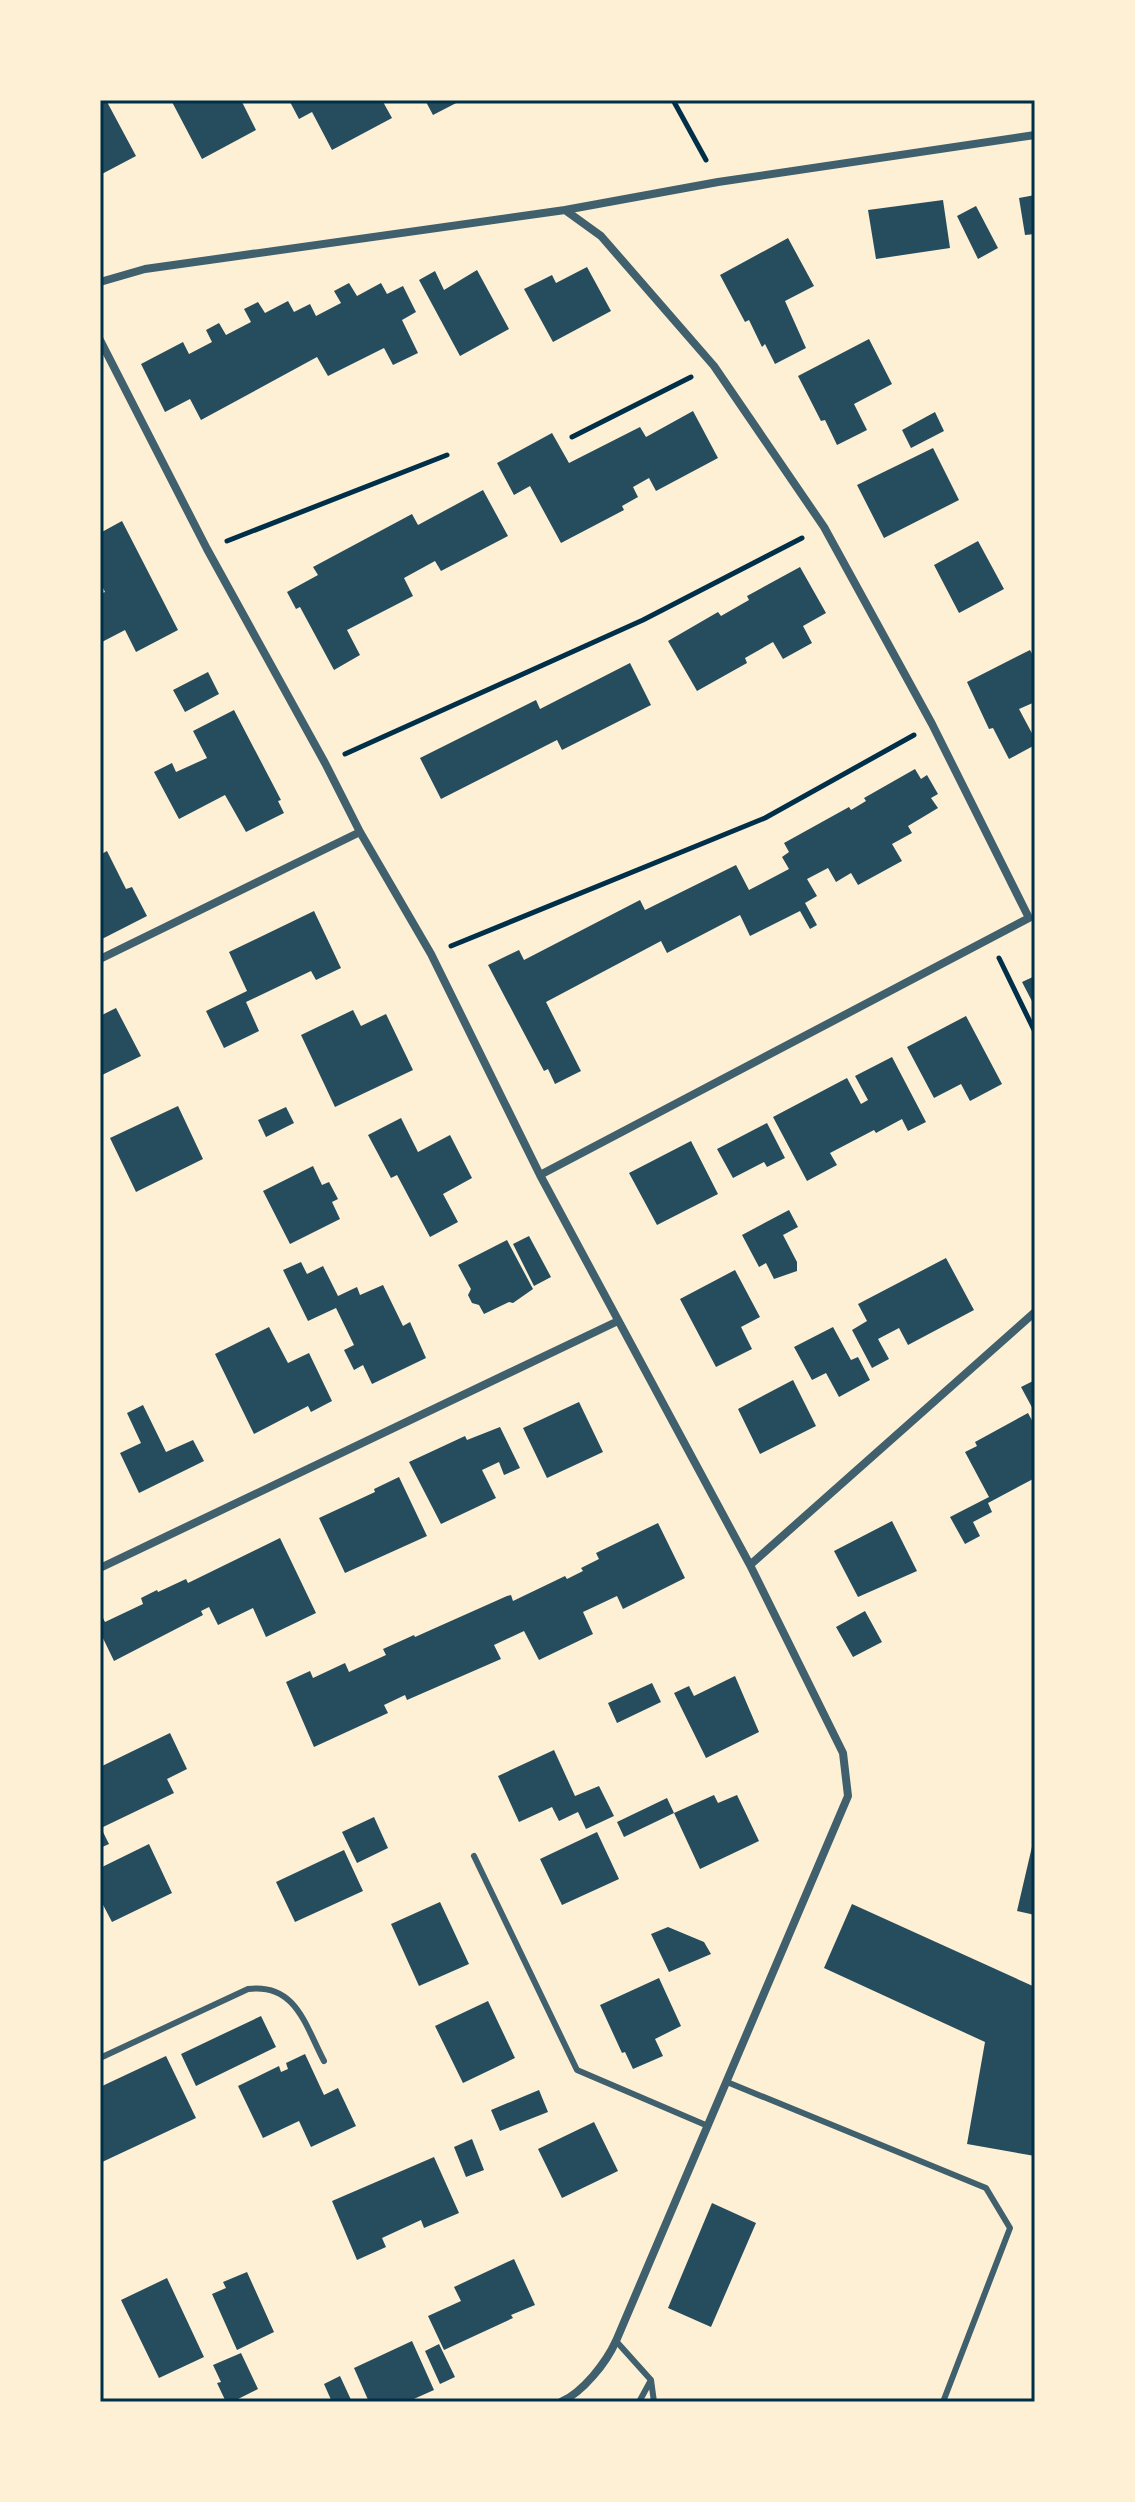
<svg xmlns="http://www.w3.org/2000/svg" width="1135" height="2502" viewBox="0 0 1135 2502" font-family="'DM Sans',sans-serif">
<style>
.building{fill:#264d5e}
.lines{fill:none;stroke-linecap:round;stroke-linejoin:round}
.path{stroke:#003049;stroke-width:5}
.service{stroke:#3f606c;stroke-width:6}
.minor{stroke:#3f606c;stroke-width:8}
.neatline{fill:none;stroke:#003049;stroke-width:3}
</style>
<rect width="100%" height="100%" fill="#fdf0d5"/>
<path class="building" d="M100,100h6l30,56 -36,19z
M171,100h70l15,30 -54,29z
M289,100h93l10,18 -60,32 -20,-38 -13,7z
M425,100h37l-29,15z
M1035,195v39l-10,1 -6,-37z
M943,200l7,48 -74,11 -8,-49z
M976,206l22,42 -20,11 -21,-43z
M788,238l26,48 -29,15 21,47 -31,16 -10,-20 -3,3 -13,-27 -4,2 -25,-47z
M587,267l24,44 -58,31 -29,-53 28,-14 4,8z
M477,270l32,59 -49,27 -41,-76 16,-9 9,19z
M349,283l8,13 24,-13 6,11 16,-8 13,26 -14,8 16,33 -25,12 -9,-17 -56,28 -11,-19 -116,63 -11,-21 -25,13 -24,-48 42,-22 6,12 23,-12 -6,-12 13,-7 7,12 25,-13 -7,-13 14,-7 7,11 23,-12 6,11 16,-8 6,12 25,-13 -7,-12z
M869,339l23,45 -38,20 13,26 -30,15 -12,-25 -4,1 -23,-45z
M693,411l25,47 -62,33 -7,-13 -16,9 5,10 -16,9 2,4 -63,33 -31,-57 -16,9 -17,-32 55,-30 17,30 71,-36 6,10z
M935,412l9,19 -33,17 -9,-18z
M933,448l26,52 -75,38 -27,-53z
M483,490l25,46 -67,35 -6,-10 -31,17 9,18 -66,34 13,25 -26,15 -34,-63 -4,2 -9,-17 31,-17 -5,-8 99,-53 6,11z
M122,521l56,109 -42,22 -11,-22 -25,13v-49l5,-2 -5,-10v-49z
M978,541l26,48 -45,24 -25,-48z
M800,567l26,46 -23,13 9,17 -29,16 -10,-17 -28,16 2,5 -50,28 -29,-50 50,-29 3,4 28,-16 -2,-4z
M1030,650l5,9v43l-16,7 16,30v6l-26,14 -16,-31 -4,1 -22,-47z
M630,663l21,42 -89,45 -5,-10 -116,59 -21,-41 116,-58 4,9z
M208,672l11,22 -34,18 -12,-22z
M234,710l47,90 -3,1 6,12 -38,19 -21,-37 -46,24 -25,-47 18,-9 4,9 31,-14 -14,-27z
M915,769l6,10 6,-4 11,19 -7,4 7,10 -30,18 4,7 -20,11 10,17 -44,24 -7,-12 -15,9 -8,-14 -21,11 10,17 -12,7 12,22 -7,4 -10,-18 -50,25 -10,-21 -73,38 -6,-12 -115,61 35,69 -26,13 -7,-15 -4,2 -56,-106 31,-15 5,10 116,-60 5,10 91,-45 13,25 40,-21 -7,-12 7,-5 -5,-9 65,-36 2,3 15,-9 -2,-3z
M107,851l19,38 6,-2 15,29 -45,23 -2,-84z
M314,911l27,57 -25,12 -5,-9 -65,31 13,29 -35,17 -18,-37 41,-20 -18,-39z
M1035,976v31l-13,-25z
M116,1008l25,48 -41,20v-60z
M353,1010l8,16 25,-12 27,56 -78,37 -34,-72z
M966,1016l36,68 -32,17 -9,-17 -27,14 -27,-51z
M892,1057l34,65 -18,9 -6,-12 -26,14 -2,-3 -44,23 7,12 -30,16 -34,-64 74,-39 14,26 7,-4 -13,-24z
M178,1106l25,53 -67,33 -26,-54z
M286,1107l8,16 -28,14 -8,-17z
M401,1118l17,34 32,-17 22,43 -29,16 15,28 -28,15 -33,-62 -6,3 -23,-43z
M767,1123l18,35 -18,9 -3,-5 -31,16 -16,-29z
M691,1141l27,53 -61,31 -28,-52z
M313,1166l9,19 7,-3 9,17 -6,3 8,17 -50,25 -27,-53z
M789,1210l9,17 -15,8 14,27v9l-23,8 -8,-16 -7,4 -17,-32z
M529,1236l22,41 -17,9 -21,-42z
M507,1240l26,49 -20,14 -4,-1 -25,12 -5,-9 -7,-2 -4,-8 3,-6 -13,-24z
M946,1258l28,52 -66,35 -9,-17 -21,11 11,20 -17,9 -20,-38 15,-9 -9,-17z
M301,1262l6,12 16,-8 15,30 19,-9 3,8 23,-10 20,41 7,-4 16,36 -54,26 -9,-19 -9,5 -10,-20 10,-5 -18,-37 -28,13 -25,-51z
M735,1270l25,47 -19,10 11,22 -36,18 -36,-68z
M269,1327l19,36 21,-10 23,48 -21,11 -3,-6 -54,28 -39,-80z
M833,1327l18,33 7,-3 12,23 -31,17 -13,-24 -14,7 -18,-33z
M793,1380l23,46 -56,28 -22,-45z
M1035,1380v33l-14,-26z
M579,1402l24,50 -56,26 -24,-50z
M143,1405l23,47 27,-12 11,21 -65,32 -19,-40 21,-10 -14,-30z
M1028,1413l7,13v52l-47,25 4,9 -19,10 7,14 -15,8 -15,-27 39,-20 -24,-45 12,-6 -2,-4z
M500,1427l20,41 -16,7 -5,-13 -17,8 14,28 -55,26 -32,-62 56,-26 2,4z
M399,1477l28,59 -82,37 -26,-55 56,-26 -1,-3z
M892,1521l25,50 -59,26 -24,-46z
M658,1523l27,55 -62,31 -6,-13 -34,16 10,22 -54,26 -15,-29 -30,14 7,14 -94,41 -2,-5 -21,10 4,8 -74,34 -28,-65 24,-11 3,7 32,-15 4,9 37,-17 -3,-6 31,-14 1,2 92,-41 4,-1 2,6 52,-25 2,3 16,-8 -2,-3 18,-9 -3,-6z
M280,1538l36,75 -50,24 -13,-29 -35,17 -9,-18 -8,4 2,4 -89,46 -14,-29v-20l5,10 38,-18 -2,-6 16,-8 1,2 28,-13 2,4z
M865,1611l17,31 -29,15 -17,-30z
M735,1676l24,56 -53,26 -32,-65 15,-7 5,10z
M652,1683l9,19 -44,21 -9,-20z
M170,1733l17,36 -20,10 7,14 -73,35 8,16 -9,4v-81z
M554,1750l21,46 24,-10 15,30 -28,13 -8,-17 -19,9 -7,-14 -33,15 -21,-46z
M714,1795l4,8 19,-8 22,46 -59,28 -26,-56z
M667,1798l7,15 -50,24 -7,-15z
M374,1817l14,31 -31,15 -15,-31z
M597,1832l22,47 -57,26 -22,-46z
M1034,1838h1v77l-18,-4z
M149,1844l23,49 -60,29 -12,-23v-31z
M344,1850l19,41 -68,31 -19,-40z
M440,1902l29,62 -50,22 -28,-62z
M852,1904l183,83v169l-68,-12 18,-102 -161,-74z
M668,1927l36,15 7,12 -42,18 -18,-38z
M659,1978l22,48 -26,13 8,17 -30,13 -8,-17 -3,1 -22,-48z
M488,2001l27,57 -52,25 -28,-57z
M261,2016l15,31 -80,39 -15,-32z
M305,2054l19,41 14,-7 18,38 -45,21 -12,-26 -36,17 -25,-52 41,-20 2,6 7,-3 -2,-6z
M166,2056l30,62 -96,45v-76z
M539,2090l9,22 -48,19 -9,-21z
M594,2122l24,49 -56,27 -24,-49z
M472,2139l12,31 -18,7 -12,-30z
M434,2157l25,56 -35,15 -3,-8 -39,18 4,9 -29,13 -25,-59z
M712,2203l44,20 -45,104 -43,-19z
M514,2259l21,46 -24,10 2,3 -69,32 -16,-34 33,-15 -7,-14z
M247,2272l27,60 -37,18 -25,-56 14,-6 -3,-6z
M167,2278l37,79 -45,21 -38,-78z
M412,2341l22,49 -27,12h-38l-15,-34z
M439,2344l16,33 -15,7 -15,-33z
M241,2353l17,36 -26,13h-6l-9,-19 4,-1 -8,-17z
M340,2376l12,26h-20l-8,-18z"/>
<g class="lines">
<path class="path" d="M673,100l33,60
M572,437l119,-60
M227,541l220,-86
M345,754l298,-134 159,-82
M451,946l314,-128 149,-83
M999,958l36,74"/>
<path class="service" d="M474,1856l103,214 131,56
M100,2058l148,-69c48,-6 57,36 76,72
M727,2082l259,106 24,40 -67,174
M616,2341l35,39 -12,22
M651,2380l3,22"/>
<path class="minor" d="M565,210l153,-28 317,-47
M100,282l45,-13 420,-59 36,26 113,130 110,161 108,197 97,194 -489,257
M100,340l107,209 118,214 35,69 71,122 109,221 210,390 93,188 5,43 -232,545c-10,22 -33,51 -55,61
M100,959l260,-127
M750,1565l285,-253
M100,1568l518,-247"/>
</g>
<rect width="1135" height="2502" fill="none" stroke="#fdf0d5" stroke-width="204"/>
<rect x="102" y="102" width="931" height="2298" class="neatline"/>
</svg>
